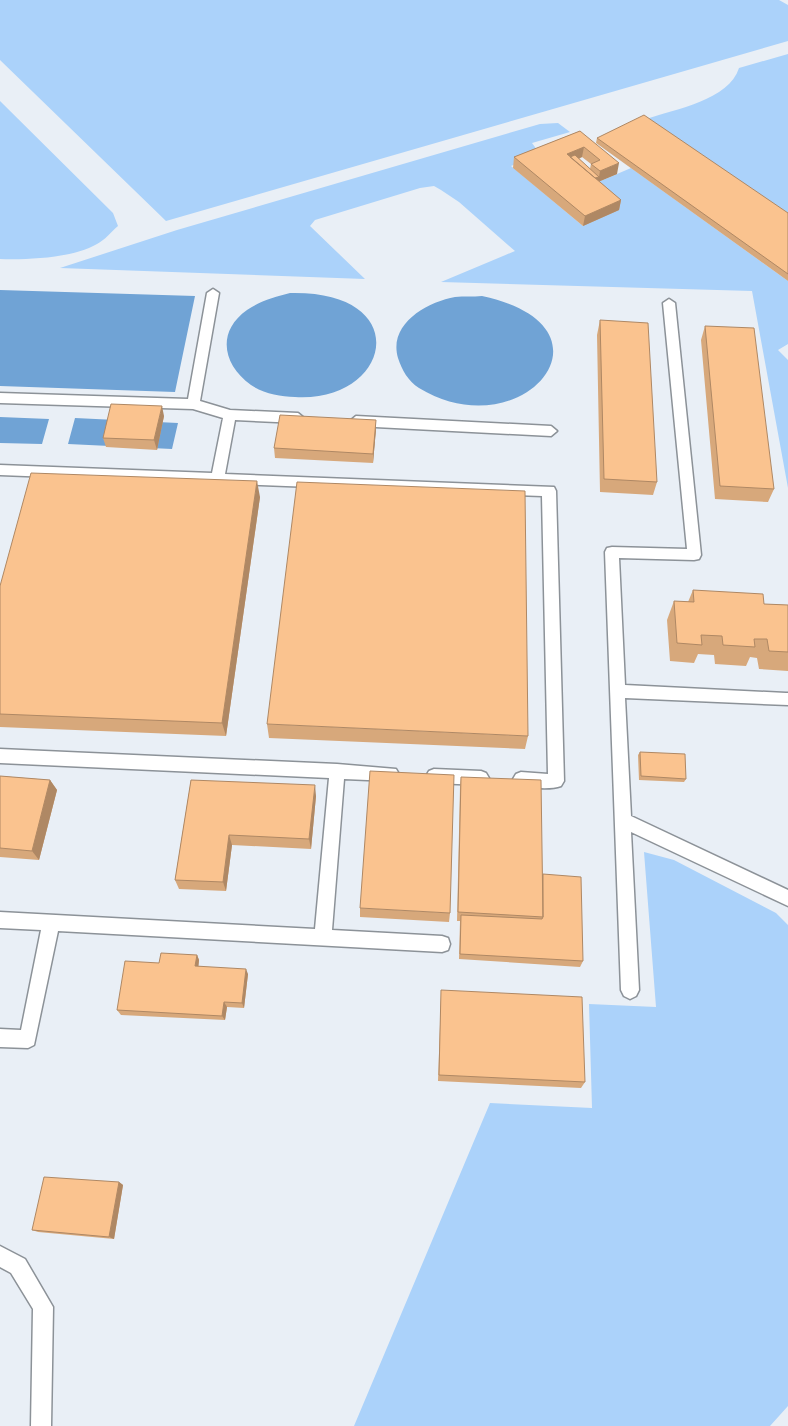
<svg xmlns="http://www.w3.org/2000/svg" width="788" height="1426" viewBox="0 0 788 1426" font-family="'DM Sans',sans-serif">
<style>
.green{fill:#abd2fa}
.water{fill:#70a3d5}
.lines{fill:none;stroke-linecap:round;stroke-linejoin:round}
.lane-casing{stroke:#8c9298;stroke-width:3}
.lane{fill:#fff;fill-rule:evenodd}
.wall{fill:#d7a87b;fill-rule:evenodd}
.shaded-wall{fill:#af8864}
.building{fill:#fac38f;stroke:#af8864}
</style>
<rect width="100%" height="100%" fill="#e9eff6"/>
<path class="green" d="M0,0h779l9,5v36l-622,180 -166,-161z
M788,54v160l-142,-95c30,-10 83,-19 93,-51z
M0,101l113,112 5,13c-7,6 -13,14 -21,18 -23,14 -70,16 -97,15z
M558,123l12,9 -38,11 8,11 -29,12 72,60 6,-40 42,-18 157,113v63l-10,6 10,10v128l-36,-197 -311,-9 74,-31 -56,-49 -18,-12 -7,-4 -14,2 -105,32 -5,6 55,53 -305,-11 117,-38 363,-106z
M644,852l30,8 102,53 12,12v481l-18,20h-416l136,-323 102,5 -3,-104 67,3z"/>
<path class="water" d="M0,290l195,6 -20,96 -175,-6z
M290,293c126,-3 102,110 5,104 -15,-1 -31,-3 -44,-12 -28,-20 -35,-53 -4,-75 13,-9 28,-13 43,-17z
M482,296c145,31 40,155 -63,92 -11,-7 -17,-18 -21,-30 -10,-34 29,-56 57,-61 9,-1 18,0 27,-1z
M0,417l49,2 -7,25 -42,-1z
M75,418l103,5 -6,26 -104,-5z"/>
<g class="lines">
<g class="lane-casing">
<path id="lane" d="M213,289l6,4 -19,108 30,9 68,3 6,5 -6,5 -63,-3 -10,54 329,13 2,4 8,290 -3,5c-11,4 -34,2 -45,-2l-3,-5 3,-5 5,-2 27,2 -6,-278 -542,-21v-10l212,8 11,-55 -30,-9 -193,-6v-10l188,6 19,-106z
M669,299l6,4 26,252 -2,4 -5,1 -75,-2 6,127 161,8h2v12l-163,-7 6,118 157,74v16l-157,-74 8,158 -3,6 -6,3 -6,-3 -3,-6 -16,-438 2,-4 5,-1 75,2 -24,-246z
M356,416l195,10 6,5 -6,5 -195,-10 -6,-5z
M0,749l337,15 59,5 3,5 -3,5 -5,2 -47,-2 -12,151 110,6 6,2 2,6 -2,6 -6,2 -384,-21 -24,114 -6,3 -28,-1v-18l21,1 20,-100 -41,-2v-16l315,17 14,-151 -329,-15z
M434,769l47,2 5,2 3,5 -3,5 -5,2 -47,-2 -5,-2 -3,-5 3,-5z
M0,1246l25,13 28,48 -2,119h-20l2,-117 -22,-36 -11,-6z"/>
</g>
<use href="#lane" class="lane"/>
</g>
<path class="wall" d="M580,131l37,43 -18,7 22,19 -2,10 -36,16 -70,-58 1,-11zM582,157l9,7 -1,5 -11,-10z
M597,138l191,75v68l-192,-138z
M600,320l57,162 -4,13 -53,-3 -3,-157z
M705,326l69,163 -6,13 -53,-3 -14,-159z
M164,416l-7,34 -51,-3 -3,-9z
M376,429l-3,34 -98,-5 -1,-10z
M260,497l-34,239 -226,-9v-141z
M693,590l71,14 24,1v66l-29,-2 -2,-11 -7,-1 -4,9 -31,-2 -1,-9 -16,-1 -4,9 -24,-2 -3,-41 7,-19 14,1z
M267,724l261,12 -3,13 -256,-11z
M640,752l46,27 -2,3 -45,-2 -1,-25z
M0,776l50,4 7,10 -18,70 -39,-3z
M461,777l82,98 40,86 -3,6 -121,-8 1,-38h-3l3,-134z
M191,780l125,16 -5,53 -79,-4 -6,46 -47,-2 -4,-9z
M360,908l90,5 -1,9 -89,-5z
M197,955l2,5 -1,6 50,8 -4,34 -17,-1 -2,13 -104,-5 -4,-5 42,-47z
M441,990l144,92 -4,6 -143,-7 3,-84z
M119,1182l4,3 -9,54 -76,-7 -6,-2z"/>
<path class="shaded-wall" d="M584,147l-2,10 -12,5 -3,-8z
M619,163l-2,11 -28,12 1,-6 9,-3 1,-6z
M621,200l-2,10 -36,16 2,-10z
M162,406l2,10 -7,34 -3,-10z
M376,420v9l-3,34v-9z
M257,481l3,16 -34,239 -4,-13z
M50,780l7,10 -18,70 -7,-9z
M315,785l1,11 -5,53 -2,-10z
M229,835l3,10 -6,46 -3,-9z
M197,955l2,5 -1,12 -3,-6z
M246,969l2,5 -4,34 -2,-5z
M224,1002l3,5 -2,13 -3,-4z
M119,1182l4,3 -9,54 -5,-2z"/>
<path class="building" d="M644,115l144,98v61l-191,-136z
M580,131l39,32 -19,8 -9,-7 9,-4 -16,-13 -17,7 54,46 -36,16 -71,-59z
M575,155l24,22 -4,1 -25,-21z
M600,320l48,3 9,159 -53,-3z
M705,326l49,2 20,161 -54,-3z
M111,404l51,2 -8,34 -51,-2z
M280,415l96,5 -3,34 -99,-6z
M31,473l226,8 -35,242 -222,-9v-128z
M297,482l228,9 3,245 -261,-12z
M693,590l70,4 1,10 24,1v47l-19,-1 -2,-12h-13l1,8 -32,-2 -1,-9 -21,-1 1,10 -25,-2 -3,-42 20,1z
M640,752l45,2 1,25 -45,-3z
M370,771l84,4 -4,138 -90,-5z
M0,776l50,4 -18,71 -32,-3z
M461,777l80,3 2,137 -85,-5z
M191,780l124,5 -6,54 -80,-4 -6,47 -48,-2z
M543,874l38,3 2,84 -123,-7 1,-39 81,4 1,-2z
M161,953l36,2 -2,11 51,3 -4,34 -18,-1 -2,14 -105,-6 8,-49 34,2z
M441,990l141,7 3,85 -146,-7z
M44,1177l75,5 -10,55 -77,-7z"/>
</svg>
